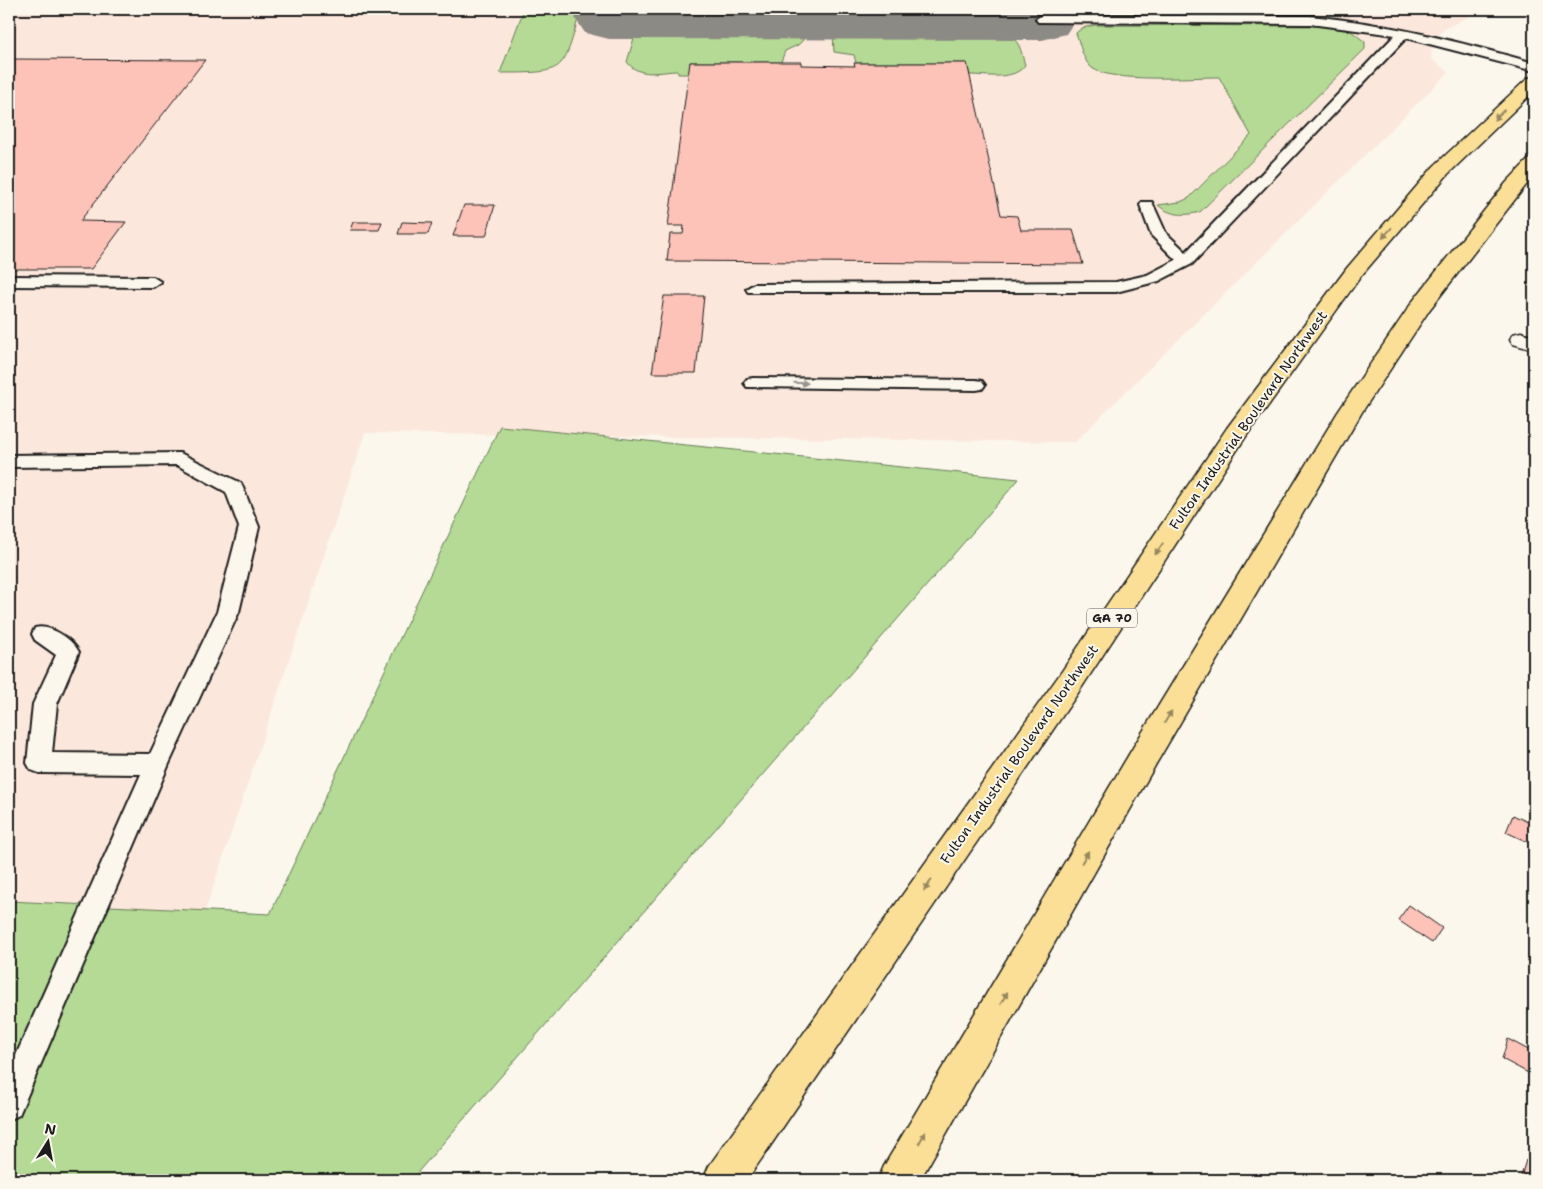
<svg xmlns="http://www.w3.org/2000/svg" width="1543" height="1189" viewBox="0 0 1543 1189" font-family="'Shantell Sans',sans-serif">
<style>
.built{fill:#fce7dc}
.green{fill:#b4da95;stroke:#687b58}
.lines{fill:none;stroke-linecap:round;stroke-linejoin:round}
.taxiway{fill:#8c8a84;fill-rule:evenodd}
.building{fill:#fdc2b8;stroke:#1c1c1c}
.lane-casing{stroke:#1c1c1c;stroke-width:4}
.street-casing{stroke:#1c1c1c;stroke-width:3}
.primary-casing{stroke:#1c1c1c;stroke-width:3}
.lane{fill:#fbf7ec;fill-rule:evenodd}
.street{fill:#fbf7ec;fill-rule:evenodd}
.primary{fill:#fbdf96;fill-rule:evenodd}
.oneway{fill:#97875f}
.oneway2{fill:#97948e}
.labels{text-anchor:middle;stroke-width:4;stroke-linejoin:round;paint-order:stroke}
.shield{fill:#fbf7ec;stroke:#5f5e5a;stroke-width:1}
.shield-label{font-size:12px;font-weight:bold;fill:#1c1c1c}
.street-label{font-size:14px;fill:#1c1c1c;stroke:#fbf7ec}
</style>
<rect width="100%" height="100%" fill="#fbf7ec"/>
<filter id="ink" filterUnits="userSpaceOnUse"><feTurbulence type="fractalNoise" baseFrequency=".02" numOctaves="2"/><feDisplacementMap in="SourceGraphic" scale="10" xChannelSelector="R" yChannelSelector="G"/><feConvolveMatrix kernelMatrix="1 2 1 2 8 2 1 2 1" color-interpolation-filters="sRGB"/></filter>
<g filter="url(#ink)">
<path class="built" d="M9,9h1475l-40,20 -12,14 -1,16 18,13 -374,370 -710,-9 -160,478 -196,-10z"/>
<path class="green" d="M524,9h57c-19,63 -12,64 -81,64z
M1073,9h65l15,4h-68z
M1095,25l227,1 29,5 14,11v7l-165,163c-15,4 -30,4 -42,-7l22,-3 9,-4 62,-63 -32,-58c-27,0 -107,6 -127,-9 -9,-7 -12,-24 -16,-35l6,-5z
M663,30h140v10l-5,5 -13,6 -4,11h-91l-1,12h-11v-3c-17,0 -38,8 -51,-9l7,-24 7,-5z
M838,31l159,1c23,6 22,12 28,33 -11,16 -39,10 -55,10l-3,-12h-111l-2,-8 -20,-3 -1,-19z
M500,426l519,53 -608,701h-402v-279l261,13z"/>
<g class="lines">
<path class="taxiway" d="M581,9h488l7,10 -10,15 -24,6 -433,-1 -24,-6 -10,-15z"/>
</g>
<path class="building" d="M9,59l196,1 -125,161 46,1 -35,47h-82z
M690,62h111v3l54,1 -1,-3h113l34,152 16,1 4,14h52l10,34 -416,-3 3,-27h13l1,-8h-16z
M464,205h31l-9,31h-33z
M353,222h29l-3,8h-29z
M402,222l30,1 -4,11h-30z
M664,296h40l-8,77h-44z
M1513,815l21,10 -2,19 -26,-12z
M1409,905l33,23 -10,15 -34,-23z
M1508,1039l26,14v23l-32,-17z
M1526,1160l8,4v16h-14z"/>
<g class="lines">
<g class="lane-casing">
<path id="lane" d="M1042,15l268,1c77,7 150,26 224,47v8l-128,-33 -214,226 -33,17 -43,11h-368l-2,-3 8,-5 362,-2 31,-7 29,-15 -25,-25 -11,-30 2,-3h10l14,31 20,19 209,-217 -85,-11 -272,-2 -2,-3z
M9,276l144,1 8,5 -8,5 -144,-1z
M753,378l223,2 6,1 3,4 -3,4 -6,1 -229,-3 -3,-4 3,-4z
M180,453l61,30 18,44 -20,85 -70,152 -150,351 -10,5v-49l132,-297 -102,-1 -8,-3 -4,-7 6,-59 23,-49 -21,-15 -3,-6 3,-6c15,-4 37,11 44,24l-22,52 -5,49 98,1 67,-142 22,-85 -13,-35 -49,-27 -168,2v-12z"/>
</g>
<g class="street-casing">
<path id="street" d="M1521,332l13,4v14l-21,-6 -3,-5 3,-5z"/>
</g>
<g class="primary-casing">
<path id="primary" d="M1534,77v14l-86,83 -87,102 -116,162 -165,252 -333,490h-44l6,-14 351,-492 167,-246 120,-160 87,-102 94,-88z
M1534,158v17l-104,134 -68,103 -206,352 -236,416h-42l6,-14 250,-420 204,-334 75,-111 93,-118 22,-23z"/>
</g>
<use href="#lane" class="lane"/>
<use href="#street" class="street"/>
<use href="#primary" class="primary"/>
</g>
<defs><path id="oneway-solid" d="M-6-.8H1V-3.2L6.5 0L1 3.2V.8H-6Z" transform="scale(1.25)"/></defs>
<g class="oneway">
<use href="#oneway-solid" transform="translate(1499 115) rotate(136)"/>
<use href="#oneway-solid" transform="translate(1387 233) rotate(131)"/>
<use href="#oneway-solid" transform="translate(1159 549) rotate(124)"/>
<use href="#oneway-solid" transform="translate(1168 717) rotate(-59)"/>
<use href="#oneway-solid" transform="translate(1085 857) rotate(-60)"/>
<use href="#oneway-solid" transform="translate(928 885) rotate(125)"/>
<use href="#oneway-solid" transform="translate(1004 998) rotate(-60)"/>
<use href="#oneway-solid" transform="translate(922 1138) rotate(-60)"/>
</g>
<use class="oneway2" href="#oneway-solid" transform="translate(801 383) rotate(1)"/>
</g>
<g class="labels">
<rect class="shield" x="1087" y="608.5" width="50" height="19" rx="4"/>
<g class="shield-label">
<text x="1112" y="622">GA 70</text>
</g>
<g class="street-label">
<text transform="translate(1248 420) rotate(-55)" y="5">Fulton Industrial Boulevard Northwest</text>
<text transform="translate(1019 754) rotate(-55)" y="5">Fulton Industrial Boulevard Northwest</text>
</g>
</g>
<rect width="1543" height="1189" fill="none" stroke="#fbf7ec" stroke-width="30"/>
<rect x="15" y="15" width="1513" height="1159" fill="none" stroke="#1c1c1c" stroke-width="2" filter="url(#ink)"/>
<g transform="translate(48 1142) rotate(11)" stroke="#fbf7ec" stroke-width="4" paint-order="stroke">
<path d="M0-4L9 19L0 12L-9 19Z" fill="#1c1c1c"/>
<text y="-8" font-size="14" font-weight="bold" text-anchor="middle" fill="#1c1c1c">N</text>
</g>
</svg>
